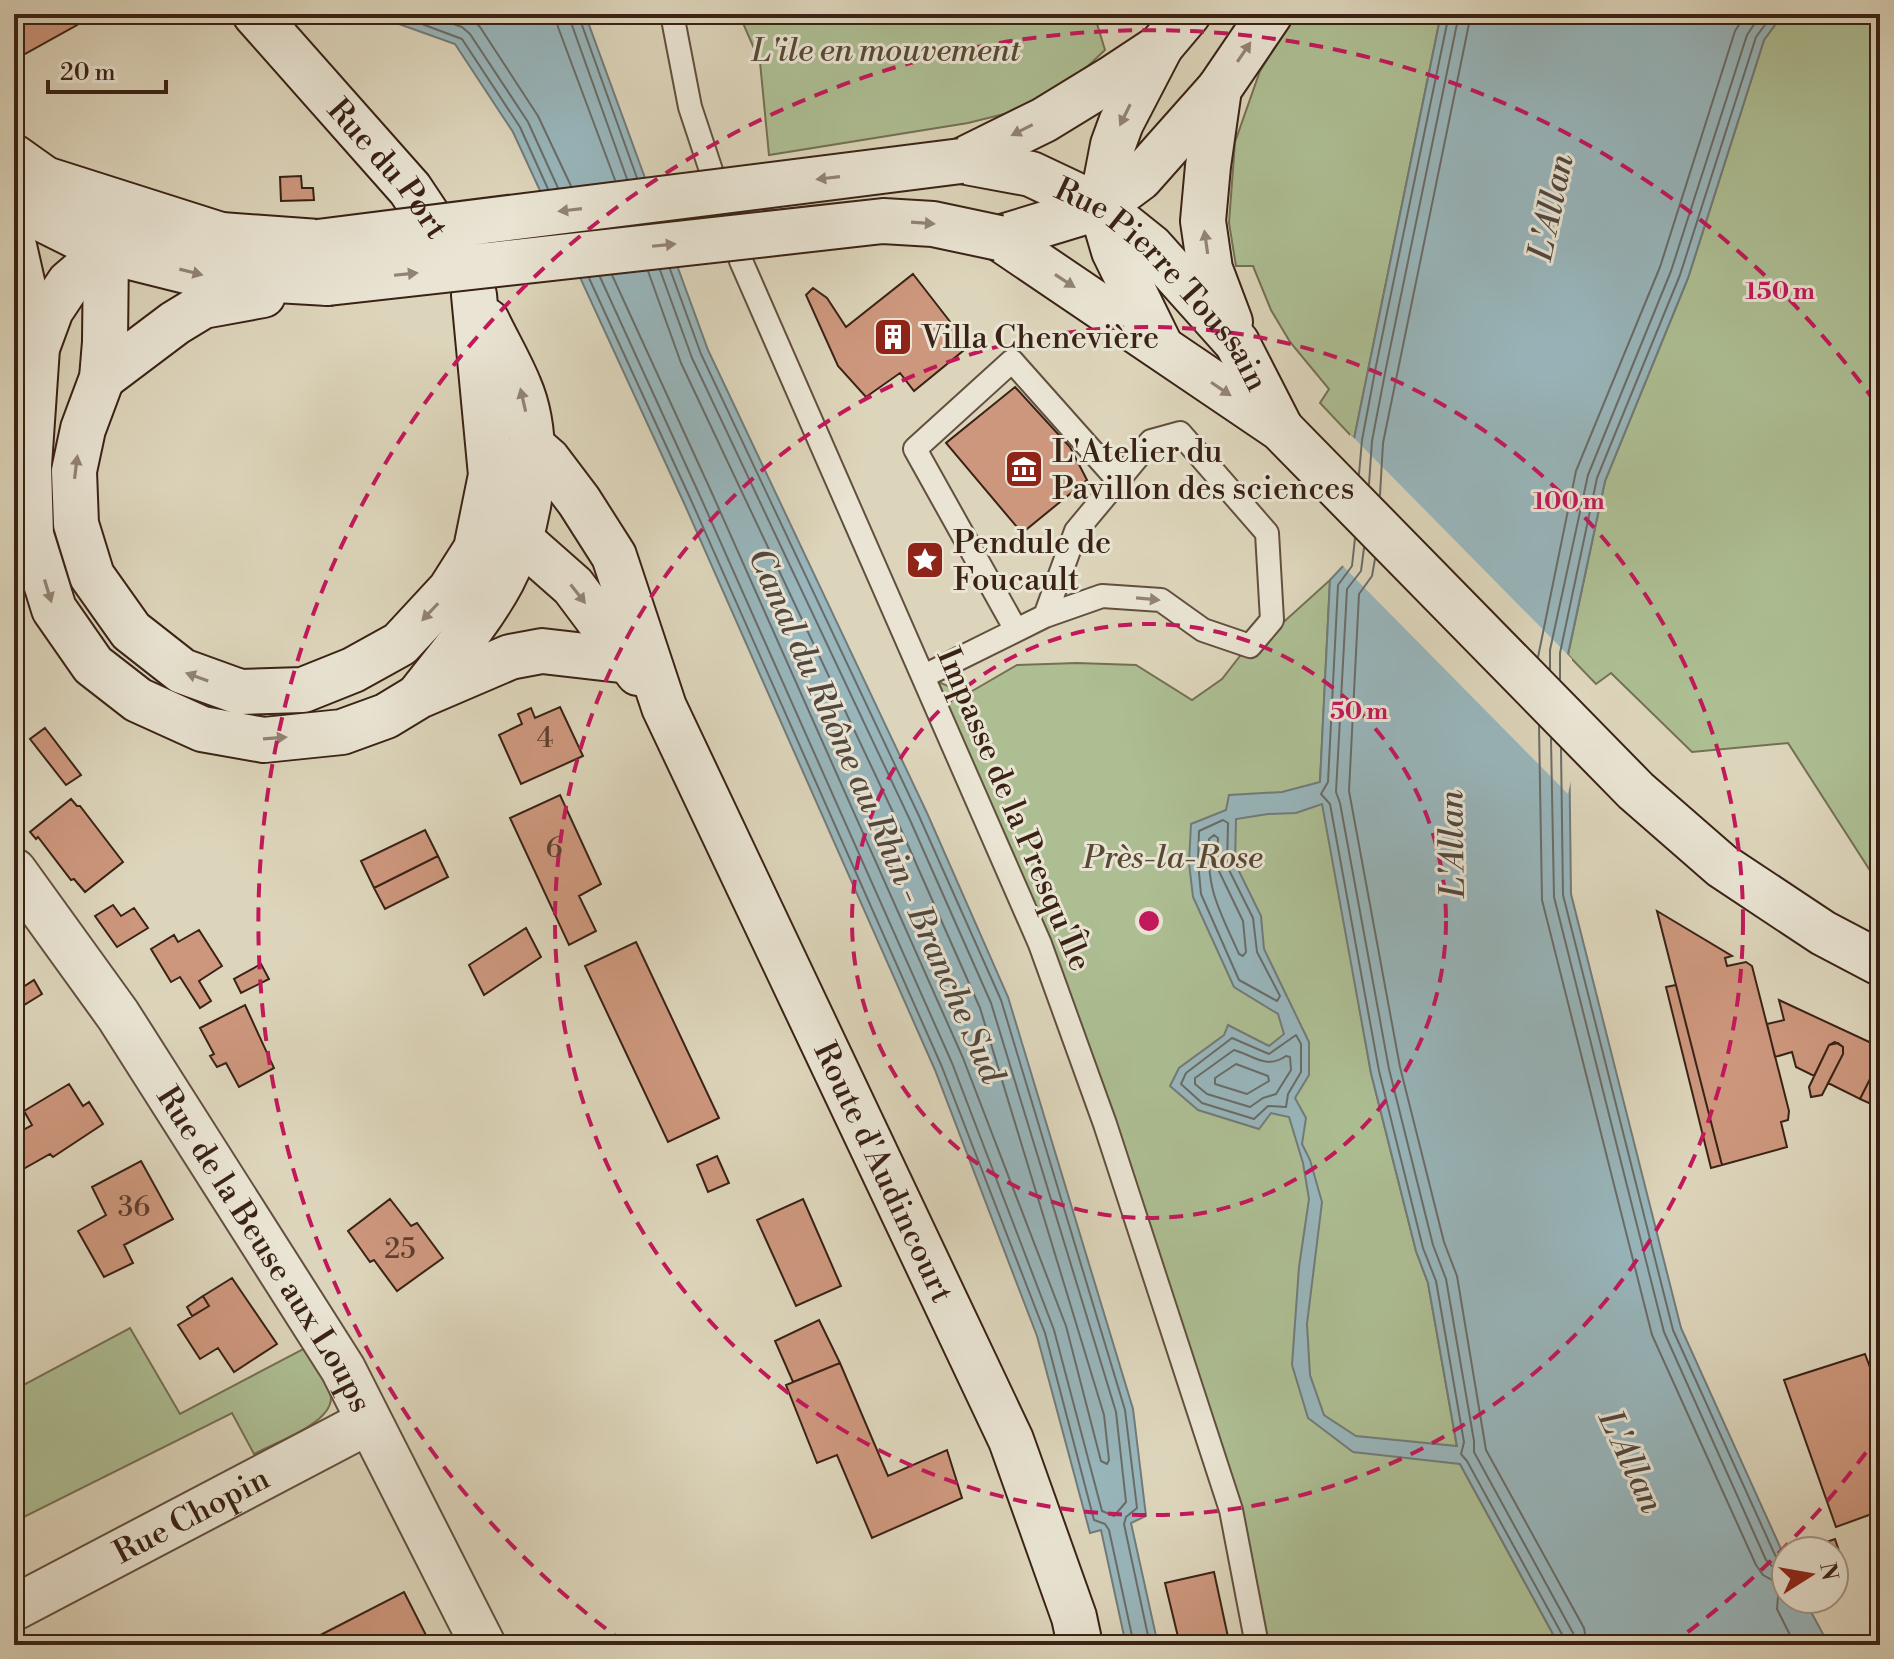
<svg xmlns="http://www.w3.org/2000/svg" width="1894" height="1659" viewBox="0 0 1894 1659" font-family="'Libre Bodoni',serif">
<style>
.green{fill:#adbe93;stroke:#747054;stroke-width:2}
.water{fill:#98b6bc;stroke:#727b79;stroke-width:2;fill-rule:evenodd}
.pier{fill:#ddd5bb}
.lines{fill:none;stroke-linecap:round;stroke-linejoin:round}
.shore{stroke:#696c68;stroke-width:2}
.building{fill:#cd977d;stroke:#3a2215;stroke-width:2}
.lane-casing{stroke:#634f3e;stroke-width:26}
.street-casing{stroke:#634f3e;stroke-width:48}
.secondary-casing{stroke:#3a2215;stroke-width:48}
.lane{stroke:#e9e4d3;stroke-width:22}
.street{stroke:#e9e4d3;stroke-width:44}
.secondary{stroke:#e9e4d3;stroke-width:44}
.secondary-bridge-casing{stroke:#3a2215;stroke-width:48;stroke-linecap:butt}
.secondary-bridge{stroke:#e9e4d3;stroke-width:44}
.oneway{fill:#928374}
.ring{fill:none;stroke:#c2185b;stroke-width:4;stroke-dasharray:14 10}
.labels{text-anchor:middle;stroke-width:6;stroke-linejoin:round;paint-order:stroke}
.number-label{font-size:28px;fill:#5f3f2f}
.park-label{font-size:32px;font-style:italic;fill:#574934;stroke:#e9e4d3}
.street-label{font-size:32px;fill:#3a2215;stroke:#e9e4d3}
.poi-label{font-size:32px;fill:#3a2215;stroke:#e9e4d3;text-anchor:start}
.water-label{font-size:34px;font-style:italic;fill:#52473f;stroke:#e9e4d3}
.centre{fill:#c2185b;stroke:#e9e4d3;stroke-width:4}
.ring-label{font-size:24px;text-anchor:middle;font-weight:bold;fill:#c2185b;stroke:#e9e4d3;stroke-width:6;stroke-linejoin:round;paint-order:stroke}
</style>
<rect width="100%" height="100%" fill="#ddd5bb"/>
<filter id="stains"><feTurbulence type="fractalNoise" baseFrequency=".0025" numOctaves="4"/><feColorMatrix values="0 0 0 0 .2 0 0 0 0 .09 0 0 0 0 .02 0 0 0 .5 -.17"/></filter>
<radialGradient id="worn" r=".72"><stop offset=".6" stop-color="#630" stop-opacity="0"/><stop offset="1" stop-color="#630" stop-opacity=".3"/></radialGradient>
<path class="green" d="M739,14h355l11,36 -33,31 -48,28 -56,14 -199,32 -9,-93z
M1296,14h145l-87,425 -34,-36 9,-14 -39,-47 -19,-32 -18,-44h-17l-7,-43 6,-81 25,-71z
M1783,14h97v872l-92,-143 -96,9 -81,-79 -15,11 -28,-29 37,-174 83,-203 76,-238z
M1330,580l-10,203 51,290 45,178 12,32 32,181 99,181h-302l-26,-135 -126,-386 -181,-448 43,18 50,-29 60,-2 59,2 56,35 30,-21 18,-23 26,-18z
M130,1328l50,86 127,-67c6,12 23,39 24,51 0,26 -57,45 -77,56l-22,-41 -218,109v-132z"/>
<path class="water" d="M371,14h214l123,336 219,463 81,184 125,412 13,107 -15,7 27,122h-32l-25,-115 -11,3 -53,-197 -102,-266 -251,-567 -171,-371 -58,-88z
M1441,14h342l-19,26 -76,238 -83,203 -37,173 3,240 110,434 105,232v39h18l25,46h-270l-99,-181 -107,-12 -45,-34 -16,-53 7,-98 10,-68 -6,-36 -14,-46 -18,-4 -12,16 -61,-19 -28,-24 9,-18 45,-33 4,-10 41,21 15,-12 -6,-20 -44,-27 -41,-90 -4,-34 2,-39 35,-14 3,-15 53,-3 38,-10 10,-202 15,-16 9,-125zM1322,804l49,269 45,178 12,32 29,163 -101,-10 -32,-21 -14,-40 -3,-51 15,-122 -12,-42 -8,-16 4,-26 -11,-20 14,-23v-33l-45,-93 -3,-33 -26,-53 1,-44 32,-5 28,-1z"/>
<path class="pier" d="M1350,434l222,225 1,113 -5,22 -228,-231z"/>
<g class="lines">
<path class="shore" d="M395,14l67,25 58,88 28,62
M424,14l38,13 8,7 58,88 30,66
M460,14l12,5 8,8 58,89 33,70
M556,14l2,13 57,153
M568,14l59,165
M578,14l59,164
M670,269l31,85 218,462 82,184 124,410 12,98 -11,9 -2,7 26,121
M612,275l99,216 252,567 103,268 35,135 6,3 2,-4 -5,-45 -124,-407 -81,-183 -218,-462 -33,-92
M600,277l100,219 252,567 102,267 48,181 12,5 12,-14 -10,-90 -125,-409 -81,-183 -218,-462 -32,-88
M589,278l102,222 251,567 103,266 49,187 11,4 4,6 25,115
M1359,474l3,-34 14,-74 73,-352
M1369,484l3,-43 14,-73 73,-354
M1380,495l3,-52 88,-429
M1355,538l-3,28 -14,19 -10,197 -7,12 9,10 49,267 44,177 13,33 28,161 -3,12 6,7 97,177 1,7
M1364,548l-3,23 -14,18 -11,203 4,11 49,266 44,176 13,34 28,162v11l99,181 2,12
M1375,559l-3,17 -13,18 -10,197 51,276 44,175 13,34 29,174 98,178 3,17
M1538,657l38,-186 84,-204 75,-236 11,-17
M1550,669v-19l38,-175 83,-204 76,-236 14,-21
M1560,679v-26l37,-175 83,-203 76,-238 17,-23
M1539,726l3,174 110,435 104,230 7,10 16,9 -2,25 18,36
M1551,739l3,158 110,435 102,228 8,8 12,3
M1561,749l2,146 110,435 102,225 5,5 6,1
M1223,820l5,3 -1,43 26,52 4,34 23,44 -3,5 -38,-21 -38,-86 -3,-32 1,-31z
M1214,835l4,3 -1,29 26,54 3,31 -3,4 -4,-2c-20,-45 -33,-64 -30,-115z
M1296,1035l5,9v28l-13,22 -2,13 -18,-1 -14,13 -52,-16 -21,-19 5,-11 46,-35 37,16z
M1234,1050c19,5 32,20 52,6l4,1 1,13 -15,24 -13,4 -13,9 -43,-13 -12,-10v-6z
M1236,1064l32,12 1,5 -22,13 -32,-10v-6z"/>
</g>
<path class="building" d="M14,14h58l5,11 -63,35z
M301,176l1,12h11l1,12 -33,1 -1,-24z
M913,274l56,72 -55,45 -14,-18 -34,24 -28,-31 -32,-71 7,-7 14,10 19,29z
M1015,387l55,60 17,33 -65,53 -76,-90z
M560,707l23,49 -62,28 -22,-49 23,-11 -4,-10 13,-6 4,10z
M45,728l36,47 -15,10 -36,-46z
M560,795l41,89 -22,12 17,35 -27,14 -59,-127z
M71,799l6,7h3l43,56 -38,30 -11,-13 -3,1 -33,-43 -2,2 -6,-7z
M425,830l13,26 -64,32 -13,-27z
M438,856l10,21 -63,32 -11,-21z
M113,905l8,11 13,-8 14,20 -31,19 -22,-31z
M1657,911l75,45 -7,2 2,8 19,-4 6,4 37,145 -1,9 -7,2 6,25 -65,18z
M526,928l15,29 -57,38 -15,-30z
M199,930l23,36 -23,15 12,20 -11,7 -20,-31 -9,5 -20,-33 23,-14 4,7z
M636,942l83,176 -51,24 -83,-176z
M261,964l8,15 -28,14 -7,-14z
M34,980l8,14 -26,16 -2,-17z
M1676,985l46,180 -11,3 -45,-181z
M1779,1000l101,47v12l-20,40 -32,-16 15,-29v-7l-5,-4 -9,2 -15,31 -18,-9 -4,-15 -17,5 -8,-33 17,-4z
M245,1005l29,63 -35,19 -13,-24 -9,4 -7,-11 4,-2 -14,-26z
M1835,1042l8,5v7l-21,41 -11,2 -2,-10 20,-42z
M1880,1059v49l-20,-9z
M69,1084l14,22 6,-4 14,22 -50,33 -3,-3 -32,18 -4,-6v-31l18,-10 -8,-14z
M717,1156l12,27 -21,9 -11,-27z
M141,1161l32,58 -49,26 9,18 -29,14 -26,-46 28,-16 -14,-28z
M390,1199l21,27 6,-3 26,35 -46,33 -23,-31 -4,2 -22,-31z
M803,1199l38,87 -45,20 -39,-86z
M232,1278l45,66 -43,28 -16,-24 -18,11 -22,-34 31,-19 -6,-10z
M203,1296l6,10 -17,10 -5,-9z
M819,1320l21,43 -47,19 -18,-41z
M1865,1354l15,40v117l-44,16 -52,-147z
M840,1363l48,113 59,-26 15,48 -90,40 -35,-83 -20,8 -31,-78z
M1835,1539l7,21 -8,3v-12h-34z
M1214,1572l14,65 -48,8 -15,-62z
M404,1592l25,49 -8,4h-120z"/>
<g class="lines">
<g class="lane-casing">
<path id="lane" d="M672,14l18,93 51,154 299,683 65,180 126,386 26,135
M1016,630l-101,-181 97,-88 105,118
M924,676l121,-60 57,-20 59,4 42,30 47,16 22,-26 -5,-87 -87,-100 -29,8 -75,90 -31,85"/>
</g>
<g class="street-casing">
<g id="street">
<path id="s1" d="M14,871l104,144 225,354 140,276"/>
<path id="s2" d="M14,1608l354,-186"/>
</g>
</g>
<g class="secondary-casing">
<g id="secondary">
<path id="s3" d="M255,14l155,175 44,66"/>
<path d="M14,157l31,22 176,56 97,7"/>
<path id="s4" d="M961,161l70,13 70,33 50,40 86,96 43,84"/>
<path d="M961,161l83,-41 67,-41 50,-33 27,-32"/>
<path d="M45,179l42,33 19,39 -1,91 -3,36 -19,51 -9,42 2,53 16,52 39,55 51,40 58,21 63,-2 50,-20 47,-26 50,-54 26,-41 15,-74 -17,-180"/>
<path d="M14,205l92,46 100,25 122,7"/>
<path d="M221,235l-79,2 -36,14 -37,32 -18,27 -14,38 -8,117 2,70 23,74 39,56 45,35 64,29 62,11 78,-8 44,-16 33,-20 91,-39 32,-6 87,10"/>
<path d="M999,238l282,191 355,362 86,75 101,67 57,30"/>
<path d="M999,238l102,-31 39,-29 79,-89"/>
<path d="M14,246l23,102"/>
<path d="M1230,322l-20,-53 -7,-48 5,-55 11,-77 51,-75"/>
<path d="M1159,343l-45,-92 -13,-44 12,-62 8,-22 40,-77"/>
<path d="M102,378l73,-55 28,-17 60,-11"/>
<path id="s5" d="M533,447l15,13 31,41 35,55 50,151 347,733 63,177 6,28"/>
<path d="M509,518l13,23 51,45 65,87"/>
<path d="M420,694c57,-73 108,-126 112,-224 1,-27 -2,-59 -13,-84 -9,-22 -22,-44 -32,-65"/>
</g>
</g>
<use href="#lane" class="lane"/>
<use href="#street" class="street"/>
<use href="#secondary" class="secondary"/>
<g class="secondary-bridge-casing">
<path id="secondary-bridge" d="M318,242l643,-81
M328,283l555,-62 50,3 66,14"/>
</g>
<use href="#secondary-bridge" class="secondary-bridge"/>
</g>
<defs><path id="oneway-solid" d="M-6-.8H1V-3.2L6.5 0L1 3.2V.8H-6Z" transform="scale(2)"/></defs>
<g class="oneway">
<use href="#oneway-solid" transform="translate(1244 52) rotate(-56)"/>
<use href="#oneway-solid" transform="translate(1125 115) rotate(116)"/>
<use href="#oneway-solid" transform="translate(1022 130) rotate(153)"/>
<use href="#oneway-solid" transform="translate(828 178) rotate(173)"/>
<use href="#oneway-solid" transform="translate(570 210) rotate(173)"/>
<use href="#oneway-solid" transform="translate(923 223) rotate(4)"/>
<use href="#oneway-solid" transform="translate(1206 242) rotate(-98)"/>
<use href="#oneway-solid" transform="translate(664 245) rotate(-6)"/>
<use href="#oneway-solid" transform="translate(191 272) rotate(14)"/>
<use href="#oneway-solid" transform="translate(406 274) rotate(-6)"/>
<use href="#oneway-solid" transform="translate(1065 281) rotate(33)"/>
<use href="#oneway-solid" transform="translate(1221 389) rotate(34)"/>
<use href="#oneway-solid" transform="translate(523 400) rotate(-103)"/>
<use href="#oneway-solid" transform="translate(76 467) rotate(-83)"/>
<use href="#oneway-solid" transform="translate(48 591) rotate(73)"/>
<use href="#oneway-solid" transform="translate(578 594) rotate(52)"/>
<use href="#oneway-solid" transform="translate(1148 599) rotate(5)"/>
<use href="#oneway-solid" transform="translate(430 612) rotate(133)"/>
<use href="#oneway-solid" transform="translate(197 677) rotate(-160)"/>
<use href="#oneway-solid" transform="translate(275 738) rotate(-4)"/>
</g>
<g class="ring">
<circle cx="1149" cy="921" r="297"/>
<circle cx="1149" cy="921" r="594"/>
<path d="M1880 1433A892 892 0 0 1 1673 1643M625 1643A892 892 0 1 1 1880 409"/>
</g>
<defs>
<g id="building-square" transform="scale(2)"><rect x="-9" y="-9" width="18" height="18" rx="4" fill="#8f2418" stroke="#e9e4d3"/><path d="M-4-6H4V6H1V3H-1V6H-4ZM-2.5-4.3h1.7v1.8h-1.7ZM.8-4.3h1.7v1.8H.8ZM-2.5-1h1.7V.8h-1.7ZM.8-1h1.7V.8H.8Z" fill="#fff"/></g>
<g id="museum-square" transform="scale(2)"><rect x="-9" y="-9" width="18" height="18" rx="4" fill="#8f2418" stroke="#e9e4d3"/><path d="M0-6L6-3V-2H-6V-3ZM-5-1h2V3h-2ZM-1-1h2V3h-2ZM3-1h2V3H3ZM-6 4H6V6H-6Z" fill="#fff"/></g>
<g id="sight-square" transform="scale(2)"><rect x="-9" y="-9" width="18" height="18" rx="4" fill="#8f2418" stroke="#e9e4d3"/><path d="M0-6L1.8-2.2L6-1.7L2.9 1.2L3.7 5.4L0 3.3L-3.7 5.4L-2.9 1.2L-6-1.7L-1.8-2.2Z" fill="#fff"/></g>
</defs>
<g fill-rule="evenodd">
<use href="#building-square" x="893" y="337"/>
<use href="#museum-square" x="1024" y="469"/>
<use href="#sight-square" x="925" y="560"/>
</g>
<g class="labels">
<g class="number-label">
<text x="545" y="747">4</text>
<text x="554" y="857">6</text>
<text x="134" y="1216">36</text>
<text x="400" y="1258">25</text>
</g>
<g class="park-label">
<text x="886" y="61">L'ile en mouvement</text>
<text x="1173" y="868">Près-la-Rose</text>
</g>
<g class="street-label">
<text dy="11" stroke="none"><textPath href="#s3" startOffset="204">Rue du Port</textPath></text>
<text dy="11" stroke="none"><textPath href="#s4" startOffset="246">Rue Pierre Toussain</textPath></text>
<text transform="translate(1015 809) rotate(67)" y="11">Impasse de la Presqu'Île</text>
<text dy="11" stroke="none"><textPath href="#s5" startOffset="810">Route d'Audincourt</textPath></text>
<text dy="11" stroke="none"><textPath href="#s1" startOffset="454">Rue de la Beuse aux Loups</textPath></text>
<text dy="11" stroke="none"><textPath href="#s2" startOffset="200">Rue Chopin</textPath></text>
</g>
<g class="poi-label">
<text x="921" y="348">Villa Chenevière</text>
<text x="1052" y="462">L'Atelier du<tspan x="1052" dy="37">Pavillon des sciences</tspan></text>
<text x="953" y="553">Pendule de<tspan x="953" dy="37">Foucault</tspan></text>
</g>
<g class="water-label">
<text transform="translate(1550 207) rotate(-78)" y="12">L'Allan</text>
<text transform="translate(877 815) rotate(66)" y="12">Canal du Rhône au Rhin - Branche Sud</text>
<text transform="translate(1451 844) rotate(-91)" y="12">L'Allan</text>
<text transform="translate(1632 1461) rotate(65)" y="12">L'Allan</text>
</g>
</g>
<circle cx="1149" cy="921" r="12" class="centre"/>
<g class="ring-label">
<text x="1780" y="299">150 m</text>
<text x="1569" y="509">100 m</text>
<text x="1359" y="719">50 m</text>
</g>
<rect width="1894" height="1659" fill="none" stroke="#ddd5bb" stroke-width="48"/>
<rect x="16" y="16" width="1862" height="1627" fill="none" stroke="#3a2215" stroke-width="4"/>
<rect x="24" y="24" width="1846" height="1611" fill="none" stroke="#3a2215" stroke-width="2"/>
<g transform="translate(1810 1575) rotate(79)"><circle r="38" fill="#e9e4d3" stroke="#a39687" stroke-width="2"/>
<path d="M0-6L14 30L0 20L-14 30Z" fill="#8f2418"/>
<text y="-12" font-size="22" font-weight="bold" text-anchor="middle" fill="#3a2215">N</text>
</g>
<path d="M48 80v12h118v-12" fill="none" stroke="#3a2215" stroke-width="4"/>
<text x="60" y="80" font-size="24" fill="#3a2215" stroke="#e9e4d3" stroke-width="6" paint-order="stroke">20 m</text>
<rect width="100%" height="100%" filter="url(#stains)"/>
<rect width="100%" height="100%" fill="url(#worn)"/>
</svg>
